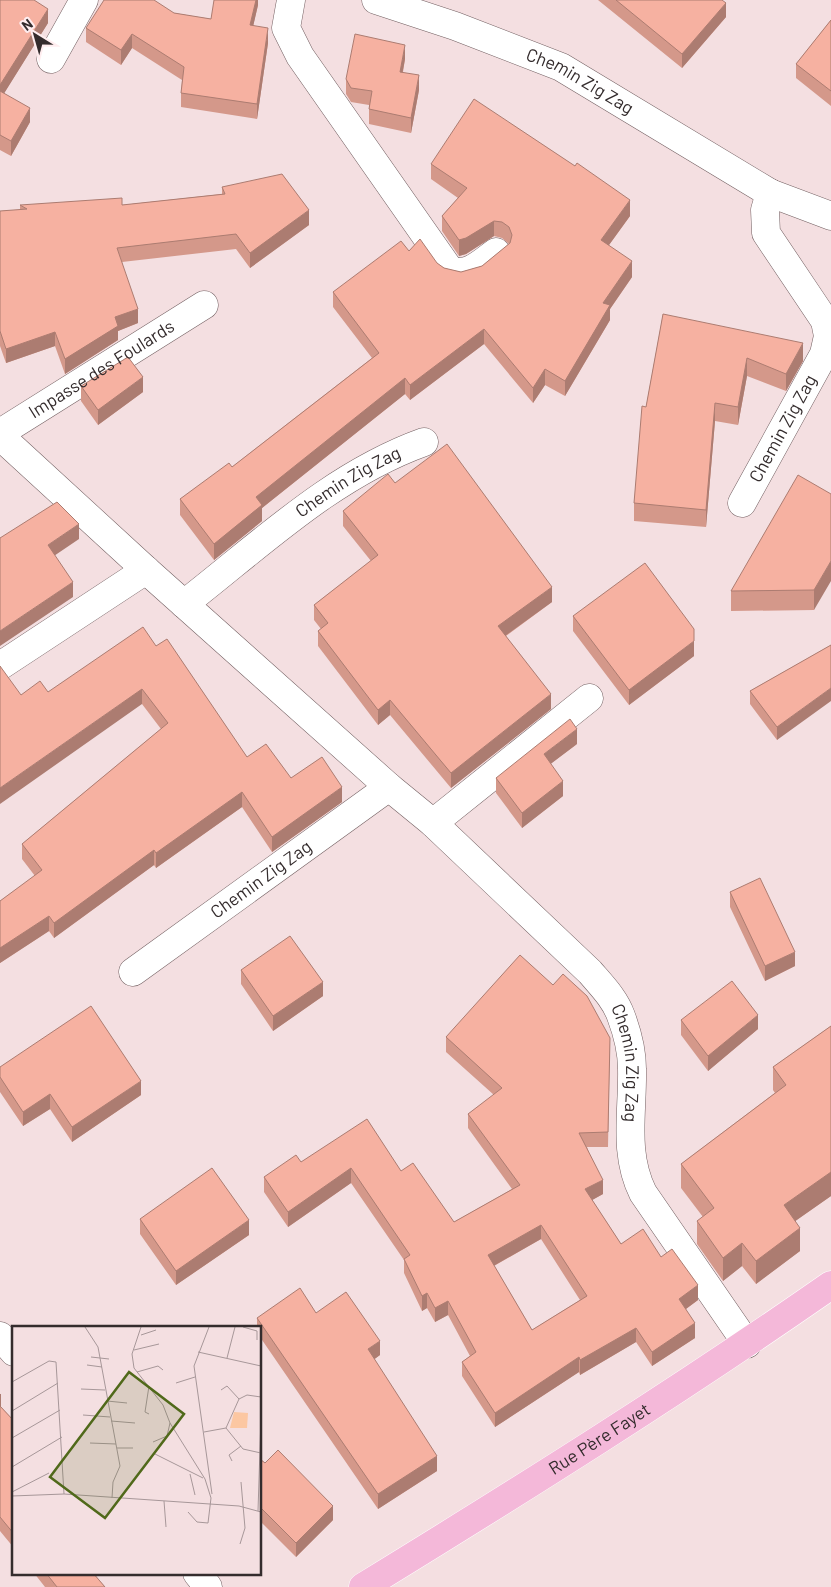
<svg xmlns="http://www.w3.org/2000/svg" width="831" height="1587" viewBox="0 0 831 1587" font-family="Barlow,sans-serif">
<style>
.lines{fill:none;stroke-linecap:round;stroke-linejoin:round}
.minor-casing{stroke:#725f61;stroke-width:29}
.major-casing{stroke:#fff;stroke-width:29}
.minor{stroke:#fff;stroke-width:28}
.major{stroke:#f4b8d9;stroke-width:28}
.wall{fill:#d4988a;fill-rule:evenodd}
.shaded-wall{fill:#ac7c71}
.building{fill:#f6b1a1;stroke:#ac7c71;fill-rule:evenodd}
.labels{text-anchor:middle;stroke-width:4;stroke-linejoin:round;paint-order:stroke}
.street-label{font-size:18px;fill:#342c2d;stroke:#ffedef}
.inset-road{fill:none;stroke:#a79799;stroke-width:1}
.view{fill:#50691a;fill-opacity:0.15;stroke:#50691a;stroke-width:2.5}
.inset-edge{fill:none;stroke:#342c2d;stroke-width:2.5}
</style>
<rect width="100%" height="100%" fill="#f4dfe1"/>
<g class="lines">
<g class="minor-casing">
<g id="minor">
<path d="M291,0l-5,28 14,28 149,213c18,9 32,-6 47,-17"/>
<path id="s1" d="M376,0l79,26 106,41 209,126 61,23"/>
<path d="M51,59l33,-59"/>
<path id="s2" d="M0,433l204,-128"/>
<path id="s3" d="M0,436l146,134 243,217 44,36 157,149c12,14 25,27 31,44 6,16 11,36 11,53 1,43 -9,84 11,124l104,151"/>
<path id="s4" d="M742,503l82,-149 4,-18 -3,-15 -59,-88 -1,-23 5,-17"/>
<path id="s5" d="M184,604c76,-59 148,-129 240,-162"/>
<path d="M0,666l146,-96"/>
<path d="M433,823l156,-125"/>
<path id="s6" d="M133,972l256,-185"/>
<path d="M0,1336l14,16"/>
<path d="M197,1573l11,14"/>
</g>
</g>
<g class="major-casing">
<g id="major">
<path id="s7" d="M363,1587c158,-97 316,-196 468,-302"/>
</g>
</g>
<use href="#minor" class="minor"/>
<use href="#major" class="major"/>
</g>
<path class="wall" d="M0,0l48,23 -44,70 26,29 -19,34 -11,-6z
M258,0v5l-5,21 15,17 -11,76 -76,-12v-14l1,-13 -50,-32 -11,17 -35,-23v-14l88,-15 37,6z
M598,0h124l4,17 -44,51z
M831,20v86l-35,-28v-14z
M405,59l-2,13 16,18 -8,43 -42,-9v-19l-18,-3 -5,-8v-15z
M431,164l199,52 -21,29 23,32 -22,32v11l-45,76 -20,-11 -12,18 -49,-59 -74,56 -5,-6 -143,114v13l-48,39 -34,-45v-16l52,-32 140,-109 -39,-51v-15l76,-41 28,12 7,5 17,4 21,-6 27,-22 -7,-6 -8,-2 -28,18 -7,2 -17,-25v-15l16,-18 -27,-19z
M222,187l87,38 -59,43 -14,-19 -114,13 16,61 -20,8v9l-53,34 -10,-28 -49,17 -6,-17v-135l20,-1v-5h102l100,-11z
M663,314l140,47 -17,30 -39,-15 -9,49 -23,-4 -9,106 -72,-6v-18l12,-96z
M81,386l62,6 -45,33 -17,-24z
M395,483l157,119 -46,34 45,73 -100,79 -61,-73 -12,10 -60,-79v-15l3,-2 -7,-9v-15l57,-44 -28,-35v-15z
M831,494l-17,116 -83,1v-20z
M573,616l121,40 -65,49 -56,-74z
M831,645l-54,95 -27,-36v-13z
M156,646l91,111 95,45 -70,50 -30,-45 -86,61 -2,-3 -100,73 -5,-7 -49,32v-62l35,-25 -13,-17v-15l139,-115 -19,-25 -121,-9 27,-3z
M577,744l-27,20 13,32 -41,32 -26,-35v-15z
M730,892l65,74 -30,15 -35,-74z
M241,970l82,26 -50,35 -32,-47z
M681,1020l77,9 -50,42 -27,-36z
M831,1026v170l-36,25 5,30 -44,33 -14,-18 -19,15 -26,-37v-23l6,-4 -22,-29v-24l94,-71 -2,-3v-23z
M446,1037l164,1 -2,109h-21l16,47 -11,6 29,44 40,13 37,43 -12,9 9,29 -43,28 -16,-24 -56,33 -1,-3 -84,55 -33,-51v-14l8,-6 -22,-41 -13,7 -8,-14 -5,3 -18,-38v-13l-53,-77 -63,44 -24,-35v-15l37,-15 100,9 53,51 58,-33 -44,-61v-14l26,-19 -48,-43zM541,1239l39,61 -48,30 -38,-64z
M0,1067l141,28 -69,47 -22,-33 -27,17 -23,-34z
M140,1219l109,16 -73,50 -36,-51z
M316,1313l64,42 -6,4 63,112 -59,38 -118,-172v-10h-3v-9z
M0,1393l1,14 13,14v127l-14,-17z
M260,1459l73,61 -37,37 -36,-36z
M34,1573h59l12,14h-60z"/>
<path class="shaded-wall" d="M256,0h2v5l-8,35v-15z
M726,3v14l-44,51v-14z
M48,9v14l-48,77v-15z
M268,28v15l-11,76v-15z
M132,34v14l-11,17v-15z
M405,45v14l-5,27v-14z
M419,75v15l-8,43v-15z
M30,108v14l-19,34v-15z
M630,200v16l-29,40v-16z
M309,210v15l-59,43v-15z
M494,221v15l-28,18 -7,2v-16z
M632,261v16l-22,32v11l-45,76v-15l38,-78z
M138,309v14l-20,8v9l-53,34v-15l50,-42z
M484,329v15l-74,56v-15z
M55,332v14l-49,17v-14z
M803,343v18l-17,30v-17z
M747,358v18l-9,49v-18z
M545,369v16l-12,18v-15z
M143,377v15l-45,33v-15z
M405,378v16l-143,114v13l-48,39v-16l42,-47z
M715,403v18l-9,106v-17z
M79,524v15l-31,21v-15z
M831,561v20l-17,29v-20z
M73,582v15l-73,49v-15z
M552,587v15l-54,39v-15z
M694,641v15l-65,49v-15z
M831,688v13l-54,39v-13z
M142,689v15l-142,100v-16z
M551,694v15l-100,79v-15z
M390,700v15l-12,10v-15z
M577,729v15l-33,25v-15z
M563,781v15l-41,32v-15z
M342,787v15l-70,50v-15z
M242,792v15l-86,61v-15z
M154,850v15l-100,73v-15z
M49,916v15l-49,32v-15z
M795,952v14l-30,15v-15z
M323,982v14l-50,35v-15z
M758,1015v14l-50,42v-15z
M141,1081v14l-69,47v-15z
M50,1094v15l-27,17v-14z
M351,1168v15l-63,44v-15z
M831,1172v24l-47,33v-24z
M603,1180v14l-18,10v-15z
M249,1220v15l-73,50v-14z
M541,1225v14l-53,30v-14z
M800,1228v23l-44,33v-23z
M742,1243v23l-19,15v-23z
M698,1285v15l-19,14v-15z
M427,1293v15l-5,3v-15z
M448,1301v14l-13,7v-14z
M695,1323v15l-43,28v-14z
M636,1328v14l-56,33v-15z
M380,1341v14l-12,9v-15z
M579,1357v15l-84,55v-14z
M0,1394h1v14l-1,1z
M437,1456v15l-59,38v-15z
M333,1506v14l-37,37v-14z"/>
<path class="building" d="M0,0h34l14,9 -48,76z
M104,0h50l20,13 37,6 3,-19h42l-6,25 18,3 -11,76 -76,-11 3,-26 -52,-33 -11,16 -35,-22z
M616,0h106l4,3 -44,51z
M831,20v71l-35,-27z
M355,34l50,11 -5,27 19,3 -8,43 -42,-9 3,-18 -21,-3 -5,-9z
M0,91l30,17 -19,33 -11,-6z
M474,99l101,67 2,-3 53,37 -29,40 31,21 -29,42 7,2 -45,76 -20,-12 -12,19 -49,-59 -74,56 -5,-7 -149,119 6,8 -48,39 -34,-45 49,-36 3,4 147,-114 -46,-61 68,-51 8,10 11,-12 17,24 7,5 17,4 21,-6 28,-23 2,-8 -3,-8 -7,-5 -8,-1 -28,17 -7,2 -17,-24 25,-28 -36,-24z
M282,174l27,36 -59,43 -14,-19 -119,14 21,61 -23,8 3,9 -53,33 -10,-27 -49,17 -6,-18v-120l27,-2 -7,-4 102,-7v7l103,-11 -3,-7z
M663,314l140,29 -17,31 -39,-16 -9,49 -23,-4 -9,107 -72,-7 8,-97 4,1z
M128,357l15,20 -45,33 -17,-24z
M447,444l105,143 -54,39 53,68 -100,79 -61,-73 -12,10 -60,-79 10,-8 -14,-18 64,-50 -35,-44 45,-37 7,9z
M798,475l33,19v67l-17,29 -83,1z
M57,502l22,22 -31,21 25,37 -73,49v-93z
M645,563l49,66v12l-65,49 -56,-74z
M143,627l13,19 11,-7 80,118 19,-13 25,34 31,-21 20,30 -70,50 -30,-45 -86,61 -2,-3 -100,73 -5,-7 -49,32v-47l42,-31 -20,-26 146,-121 -26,-34 -142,99v-122l21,29 19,-14 8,11z
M831,645v43l-54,39 -27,-36z
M570,719l7,10 -33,25 19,27 -41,32 -26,-35z
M760,878l35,74 -30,14 -35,-74z
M290,936l33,46 -50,34 -32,-46z
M520,955l33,30 10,-11 24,22 23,42 -2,94 -29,1 24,47 -18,9 36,55 22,-15 18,28 11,-8 26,36 -19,14 16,24 -43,29 -16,-24 -56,32 -1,-3 -84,56 -33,-51 14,-10 -28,-51 -13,7 -8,-15 -5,3 -18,-37 6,-4 -59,-87 -63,44 -24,-35 32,-22 5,7 66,-43 34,52 12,-8 41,59 66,-37 -52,-71 34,-26 -56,-51zM541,1225l46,71 -55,34 -44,-75z
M732,981l26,34 -50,41 -27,-36z
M91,1006l50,75 -69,46 -22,-33 -27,18 -23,-35v-10z
M831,1026v146l-47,33 16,23 -44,33 -14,-18 -19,15 -26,-37 17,-13 -33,-44 105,-79 -13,-18z
M212,1168l37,52 -73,51 -36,-52z
M300,1288l16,25 30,-21 34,49 -12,8 69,107 -59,38 -121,-176z
M0,1406l14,15v11l-2,2 2,2v98l-14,-17z
M278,1450l55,56 -37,37 -36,-36v-48l5,4z
M46,1573h47l12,14h-48z"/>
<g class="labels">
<g class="street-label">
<text dy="6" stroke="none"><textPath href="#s1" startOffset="220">Chemin Zig Zag</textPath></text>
<text dy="6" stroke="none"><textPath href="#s2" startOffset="120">Impasse des Foulards</textPath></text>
<text dy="6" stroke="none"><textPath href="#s4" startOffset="85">Chemin Zig Zag</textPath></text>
<text dy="6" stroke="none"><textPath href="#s5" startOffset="205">Chemin Zig Zag</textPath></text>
<text dy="6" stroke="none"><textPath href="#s6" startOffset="158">Chemin Zig Zag</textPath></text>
<text dy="6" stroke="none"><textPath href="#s3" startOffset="899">Chemin Zig Zag</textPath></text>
<text dy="6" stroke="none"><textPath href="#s7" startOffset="279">Rue Père Fayet</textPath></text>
</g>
</g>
<g transform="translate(12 1326)">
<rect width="249" height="249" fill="#f4dfe1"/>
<path d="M222,86l14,1 -1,15h-17z" fill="#fcc7a2"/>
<path class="inset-road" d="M73,1l13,20 22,119 -7,16 -1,16M129,1l-9,27 2,14 29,37 7,18 35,56 6,19 -3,25 -11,-1 -9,-10M197,1l-15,39 18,128M231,1l14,4v9M129,9l15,-5M122,24l25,-6M186,26l63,14M79,31l18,2M215,32l8,-31M75,39l15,2M125,46l21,-6 5,4M0,56l37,-21 7,1 8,132M164,57l19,-6M69,63l24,1M209,64l6,-4 12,13M249,71l-14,-2 -8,4 -13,29 17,21 18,4M95,75l20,2M0,85l46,-28M137,88l-4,-2 4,-26M71,89l27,2M99,95l24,2M192,106l22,-4M0,112l48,-28M141,116l14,-6 3,-13M78,117l26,1M105,122h16M143,128l48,24M220,135l-3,-6 12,-9M0,141l50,-30M178,148l5,21M0,166l37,-19M0,170l52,-2 175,12 22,6M152,175l2,26M246,185l3,-94M228,218l5,-16 -4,-46"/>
<path class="view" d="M117,46l55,42 -79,104 -55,-41z"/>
<rect width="249" height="249" class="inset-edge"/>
</g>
<g transform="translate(35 35) rotate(323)" stroke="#ffedef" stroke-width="4" paint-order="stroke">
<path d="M0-4L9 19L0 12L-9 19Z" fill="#342c2d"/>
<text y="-8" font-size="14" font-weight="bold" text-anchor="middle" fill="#342c2d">N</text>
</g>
</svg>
